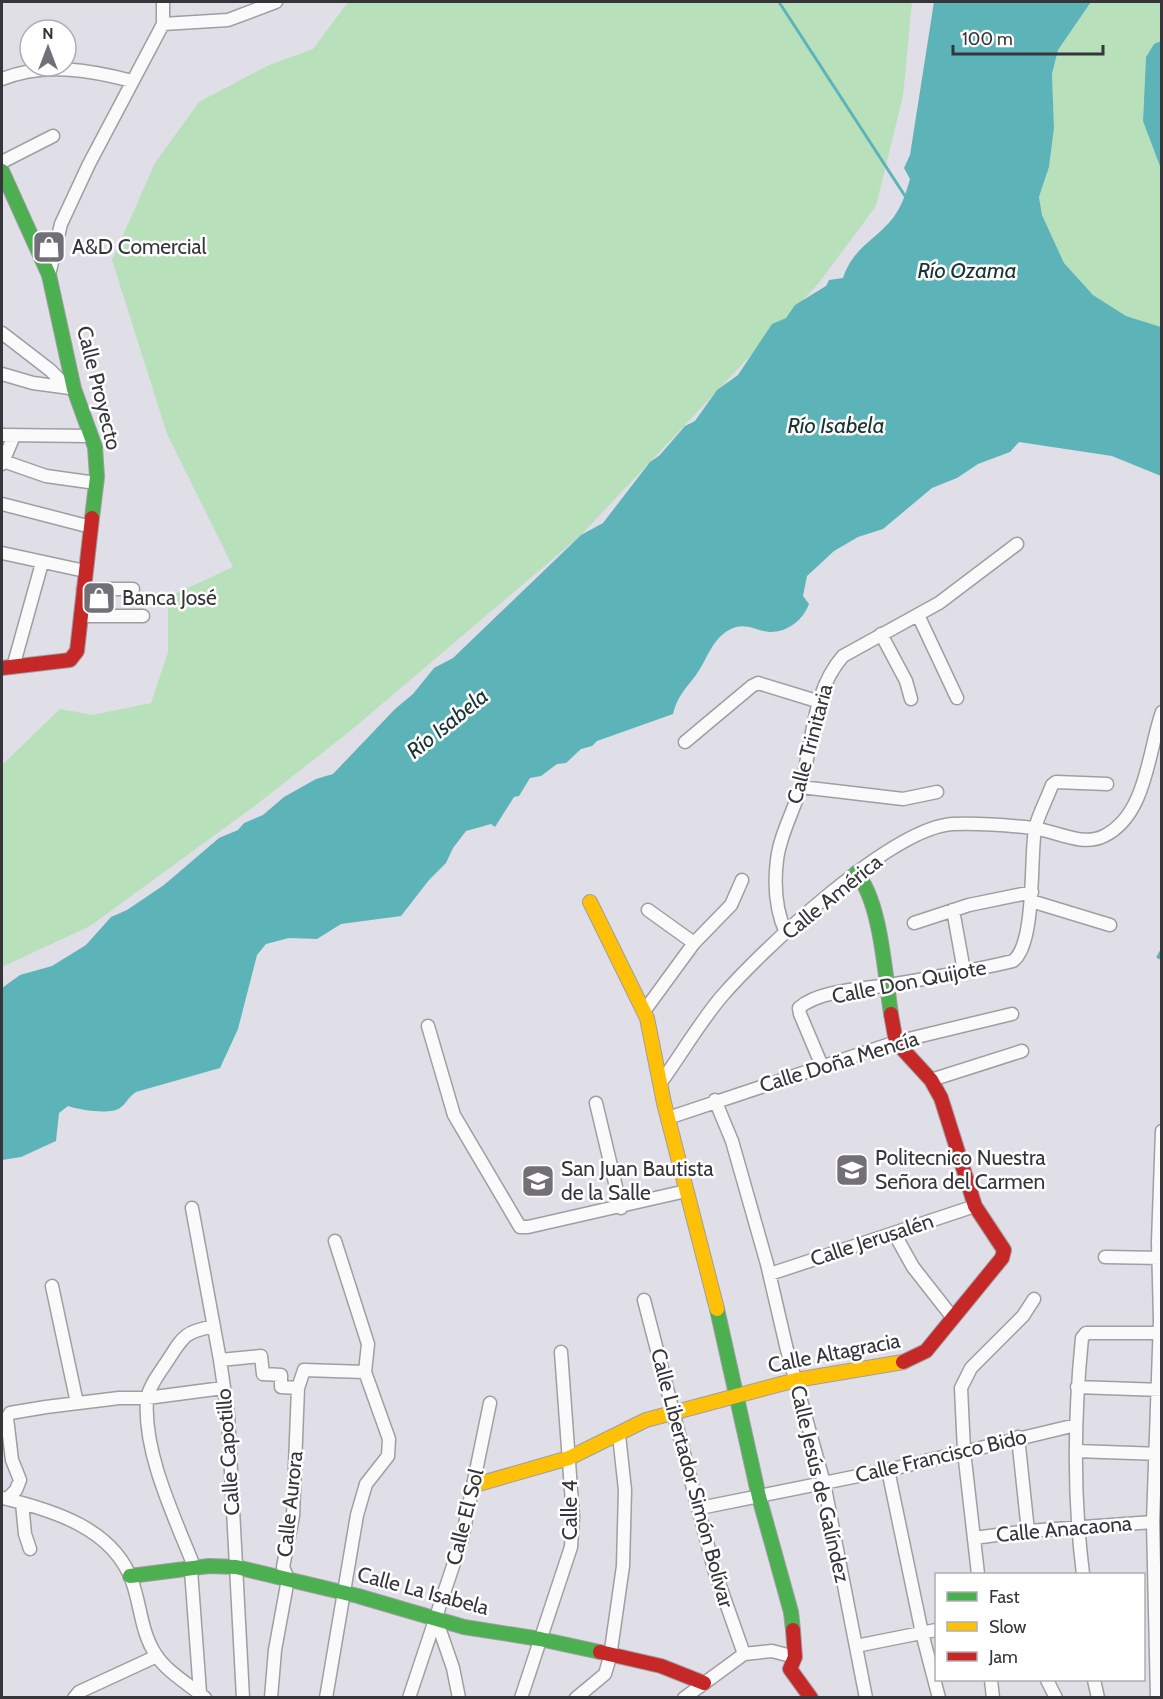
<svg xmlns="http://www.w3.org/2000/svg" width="1163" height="1699" viewBox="0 0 1163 1699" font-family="Cabin,sans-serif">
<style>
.green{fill:#b8e1bb}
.water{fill:#5cb4b8}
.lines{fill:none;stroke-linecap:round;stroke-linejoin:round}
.stream{stroke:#5cb4b8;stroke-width:3}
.street-casing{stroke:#9f9ea3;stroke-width:15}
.fast-casing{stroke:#9f9ea3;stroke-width:16}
.slow-casing{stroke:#9f9ea3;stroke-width:16}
.jam-casing{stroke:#9f9ea3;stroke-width:16}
.street{stroke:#fafafb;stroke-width:12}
.fast{stroke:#4caf50;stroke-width:14}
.slow{stroke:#ffc107;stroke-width:14}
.jam{stroke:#c62828;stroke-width:14}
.labels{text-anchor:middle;stroke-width:5;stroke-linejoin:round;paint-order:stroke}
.poi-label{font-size:21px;fill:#36353a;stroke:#fff;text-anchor:start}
.street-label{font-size:21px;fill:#36353a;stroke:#fff}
.water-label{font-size:22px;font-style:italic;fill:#193333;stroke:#fff}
</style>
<rect width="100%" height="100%" fill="#e0dee6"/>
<path class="green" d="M348,2h564l-9,94 -27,110 -58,78 -168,178 -69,73 -232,197 -93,73 -166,121 -88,41v-202l58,-56 33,6 58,-12 17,-51v-55l65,-30 -66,-133 -55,-174 43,-97 44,-61 70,-37 44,-16z
M1091,2h70v39l-7,3 -8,13 -3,63 18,49v158l-35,-11 -33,-21 -29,-32 -22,-48 -3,-18 10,-30 5,-39 -2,-54 6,-24z"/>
<path class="water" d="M934,2h157l-33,48 -6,24 2,54 -5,39 -10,30 3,18 22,48 29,32 33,21 35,11v149l-49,-20 -93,-14 -9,10 -32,12 -21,14 -25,10 -49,41 -25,8 -24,14 -27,25 -4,20 6,8c-6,16 -21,28 -39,28 -15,-1 -25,-11 -41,-2 -17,9 -22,30 -33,45 -10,13 -19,22 -23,39l-76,27 -5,5 -11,3 -15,14 -9,1 -16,12 -11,2 -11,18 -5,1 -19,30 -4,-3 -25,7 -13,17 -7,15 -17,17 -28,36 -60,8 -24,15 -28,-1 -23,6 -9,11 -19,74 -18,39 -84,24c-7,4 -10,12 -16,16 -10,7 -40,2 -52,-2l-9,7 -3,28 -35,16 -19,3v-172l18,-13 32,-9 34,-21 25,-28 16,-7 37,-25 55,-47 19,-8 6,-7 19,-8 21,-18 32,-18 17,-5 62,-65 18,-15 21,-26 19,-10 128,-123 22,-12 47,-61 10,-7 25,-29 10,-5 22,-31 21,-15 34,-51 14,-6 9,-13 31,-19 3,-6 14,-2c11,-32 32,-37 50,-60 9,-12 13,-25 17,-39l-6,-11 6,-13z
M1161,41h1l-1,128 -18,-48 3,-64 8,-13z"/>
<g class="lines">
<path class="stream" d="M779,2l128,197
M1162,950l-4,7 4,2"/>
<g class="street-casing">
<path id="street" d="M163,2v22
M163,24l65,-4 48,-18
M2,79c42,-17 88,-9 130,2
M2,162l51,-26
M49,275l12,-51 28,-60 74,-140
M2,333l48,37 18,18
M2,374l31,9 37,5
M2,435l89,1
M3,461l43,15 50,7
M2,464l12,-28
M2,504l89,23
M2,553l83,18
M83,589h50
M918,615l39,83
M81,616h62
M881,634l25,47 5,18
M13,667l29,-104
M685,742l67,-56 6,-3 62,19
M801,787l102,12 34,-7
M1031,901l79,24
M648,910l46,33
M953,910l11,61
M914,923l55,-18 63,-13
M786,933c-10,-22 -12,-49 -9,-73 3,-26 17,-49 24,-74 12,-43 11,-95 42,-130l96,-53 78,-59
M645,1010l49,-67 37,-38 11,-25
M428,1026l26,89 66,112h8l158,-36
M822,1066l-22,-52 -1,-6c20,-18 65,-19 90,-23 41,-7 83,-14 124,-24 23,-17 17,-104 22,-132 3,-14 12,-30 17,-44l4,-3 51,2
M931,1080l91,-29
M662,1081c20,-28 38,-59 60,-85 41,-47 168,-167 230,-172 26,-1 55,1 81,4 23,3 49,19 71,8 43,-21 44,-85 58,-124
M715,1100l17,41 35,123 20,86 37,133 42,215
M596,1103l25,105
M668,1118l228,-76 116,-28
M192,1208l28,152 8,55 15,283
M894,1233l19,34 40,51
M1105,1257l57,1
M770,1274l205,-68
M52,1286l25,117
M644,1300l70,269 30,85
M220,1360l41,-4 2,18 18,1v12l17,1
M1077,1387l85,3
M1018,1437l10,94
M1076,1451l85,3
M888,1470l34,163 17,65
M3,1498c49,12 110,30 129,83 9,25 9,52 24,74 11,17 34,30 49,43
M7,1499l9,-9 4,-10 -8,-20 -5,-42 3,-5 36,-6 73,-9h28l76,-10
M22,1503l3,31 5,15
M700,1508l188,-38 188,-45
M974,1538l54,-7 125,-9
M195,1569c-19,-49 -52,-115 -48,-169 1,-13 14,-29 21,-40 16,-25 17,-28 46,-34
M191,1570l9,123
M978,1574l-14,-123 -3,-63 10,-20 52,-52 11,-17
M1083,1574c-10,-79 -9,-157 -1,-236l4,-5h76
M436,1619l17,49 6,30
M856,1646l80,-16
M991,1680l2,18
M1047,1680l9,18
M1094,1680l4,18
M74,1698l5,-6 78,-36
M271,1698l4,-48 13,-71 -5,-12 10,-51 5,-128 6,-18 61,2
M326,1698l31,-183 9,-31 22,-28 1,-17 -24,-67 3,-28 -33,-103
M409,1698l53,-159 28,-136
M521,1698l50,-151 2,-30 -12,-165
M576,1698l29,-24 5,-17 13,-91 2,-76 -6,-55
M684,1698l60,-44 28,-3 23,6
M1157,1698l-4,-176 7,-202 -2,-78 4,-111"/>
</g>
<g class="fast-casing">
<path id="fast" d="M2,171l47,104 25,114 21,58 2,30 -5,41
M856,873c25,27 29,103 35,141
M717,1309l42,188 32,115 2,18
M130,1576l79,-10 27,1 122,29 106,31 76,12 60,13"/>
</g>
<g class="slow-casing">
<path id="slow" d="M590,902l57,116 17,85 53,206
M475,1485l94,-27 77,-38 150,-40 107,-18"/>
</g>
<g class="jam-casing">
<path id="jam" d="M2,668l68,-8 7,-9 15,-133
M891,1014l5,28 35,38 10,18 34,108 29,44 -2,8 -76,93 -23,11
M793,1630l2,27 -5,12 21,29
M600,1652l61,14 43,17"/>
</g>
<use href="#street" class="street"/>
<use href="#fast" class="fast"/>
<use href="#slow" class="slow"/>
<use href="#jam" class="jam"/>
</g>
<defs>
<g id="shop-square" transform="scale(1.725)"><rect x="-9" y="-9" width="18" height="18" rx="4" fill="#727076" stroke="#fff"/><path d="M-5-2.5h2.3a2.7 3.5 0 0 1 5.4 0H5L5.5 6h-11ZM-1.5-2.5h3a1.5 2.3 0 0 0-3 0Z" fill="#fff"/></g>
<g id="school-square" transform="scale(1.725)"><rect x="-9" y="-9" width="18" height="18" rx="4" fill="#727076" stroke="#fff"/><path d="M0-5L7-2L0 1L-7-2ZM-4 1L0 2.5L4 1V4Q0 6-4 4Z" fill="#fff"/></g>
</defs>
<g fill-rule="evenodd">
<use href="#shop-square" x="49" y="247"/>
<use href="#shop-square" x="99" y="598"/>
<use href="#school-square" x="852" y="1170"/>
<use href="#school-square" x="538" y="1181"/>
</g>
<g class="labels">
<g class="poi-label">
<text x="72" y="254">A&amp;D Comercial</text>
<text x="122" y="605">Banca José</text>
<text x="875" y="1165">Politecnico Nuestra<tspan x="875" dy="24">Señora del Carmen</tspan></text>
<text x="561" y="1176">San Juan Bautista<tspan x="561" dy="24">de la Salle</tspan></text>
</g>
<g class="street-label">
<text transform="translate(99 388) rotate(76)" y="7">Calle Proyecto</text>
<text transform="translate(810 744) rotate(-75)" y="7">Calle Trinitaria</text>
<text transform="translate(832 897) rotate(-39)" y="7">Calle América</text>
<text transform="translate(909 982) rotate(-11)" y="7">Calle Don Quijote</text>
<text transform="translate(839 1062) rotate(-17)" y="7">Calle Doña Mencía</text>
<text transform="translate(872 1240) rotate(-18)" y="7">Calle Jerusalén</text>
<text transform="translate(834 1353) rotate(-11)" y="7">Calle Altagracia</text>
<text transform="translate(228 1452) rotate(-94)" y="7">Calle Capotillo</text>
<text transform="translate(941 1456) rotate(-13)" y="7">Calle Francisco Bido</text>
<text transform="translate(692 1478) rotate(75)" y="7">Calle Libertador Simón Bolívar</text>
<text transform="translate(820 1484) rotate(77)" y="7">Calle Jesús de Galíndez</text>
<text transform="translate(290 1504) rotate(-84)" y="7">Calle Aurora</text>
<text transform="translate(570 1510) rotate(-90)" y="7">Calle 4</text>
<text transform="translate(465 1517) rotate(-76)" y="7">Calle El Sol</text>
<text transform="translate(1064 1529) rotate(-5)" y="7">Calle Anacaona</text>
<text transform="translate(423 1591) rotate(15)" y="7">Calle La Isabela</text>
</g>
<g class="water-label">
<text x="967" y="278">Río Ozama</text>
<text x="836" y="433">Río Isabela</text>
<text transform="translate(447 723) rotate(-39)" y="8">Río Isabela</text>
</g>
</g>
<rect width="1163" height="1699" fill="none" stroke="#36353a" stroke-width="6"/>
<rect x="935" y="1573" width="210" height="108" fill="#ffffff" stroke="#afaeb0" stroke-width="1.5"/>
<rect x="947" y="1592" width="30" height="9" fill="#4caf50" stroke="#afaeb0" stroke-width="1.5"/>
<text x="989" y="1603" font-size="18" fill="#36353a">Fast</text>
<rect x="947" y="1622" width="30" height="9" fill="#ffc107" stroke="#afaeb0" stroke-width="1.5"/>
<text x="989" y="1633" font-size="18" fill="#36353a">Slow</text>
<rect x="947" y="1652" width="30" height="9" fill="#c62828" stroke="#afaeb0" stroke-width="1.5"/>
<text x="989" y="1663" font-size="18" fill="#36353a">Jam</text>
<g transform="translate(48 48)"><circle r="28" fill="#ffffff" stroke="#afaeb0" stroke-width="1.5"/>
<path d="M0-4.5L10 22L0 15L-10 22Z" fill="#727076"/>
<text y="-9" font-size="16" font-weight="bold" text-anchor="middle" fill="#36353a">N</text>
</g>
<path d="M953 45v9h150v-9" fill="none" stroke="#36353a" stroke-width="3"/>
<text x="962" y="45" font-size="18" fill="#36353a" stroke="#ffffff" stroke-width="4.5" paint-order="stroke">100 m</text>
</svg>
